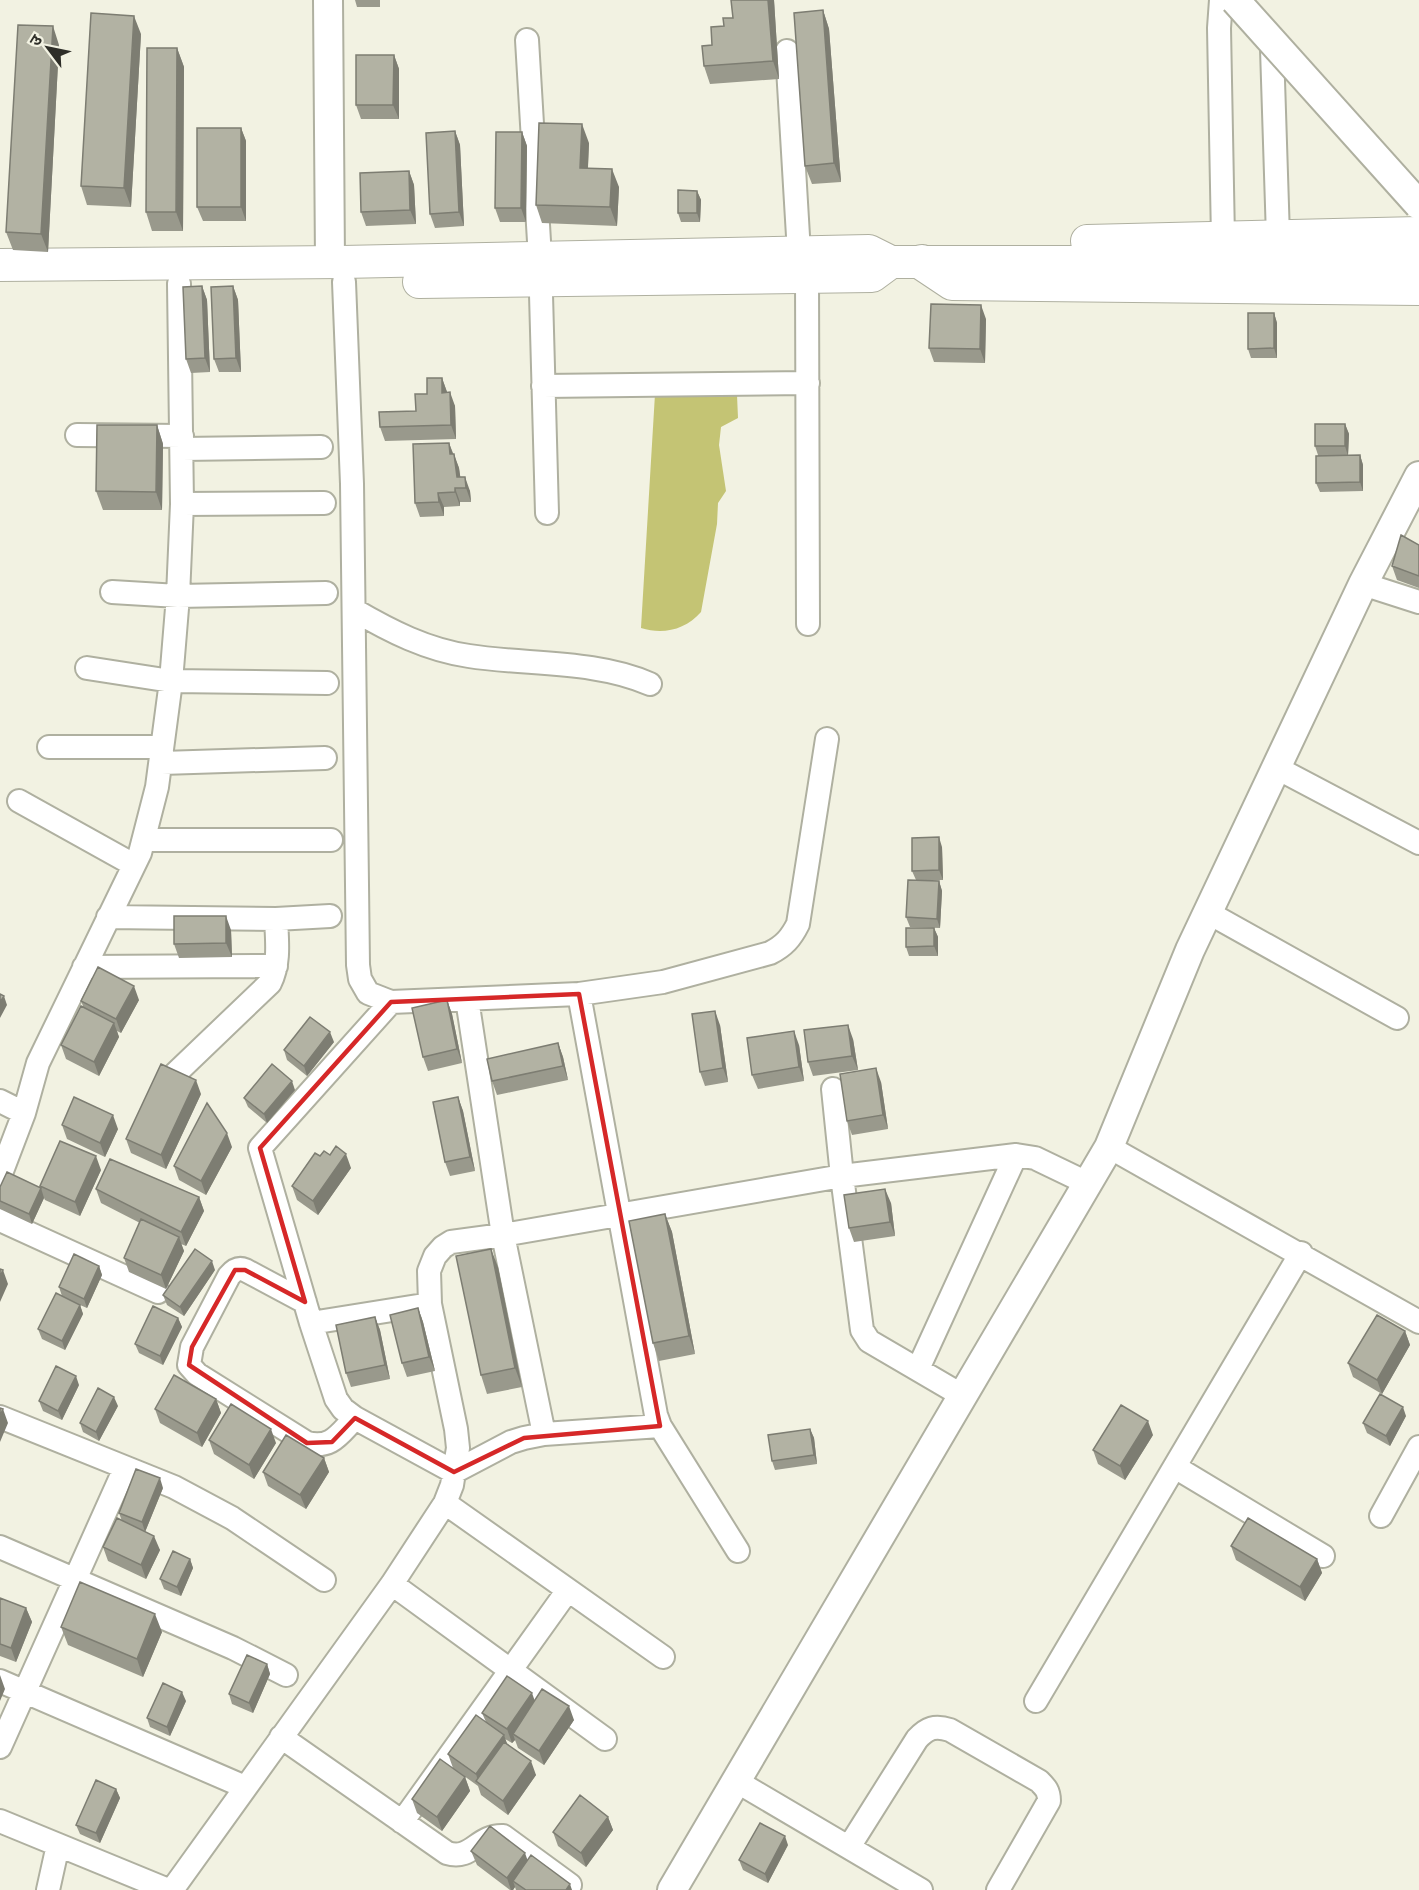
<svg xmlns="http://www.w3.org/2000/svg" width="1419" height="1890" viewBox="0 0 1419 1890" font-family="'Exo 2','Noto Sans Devanagari',sans-serif">
<style>
.water{fill:#c4c474}
.lines{fill:none;stroke-linecap:round;stroke-linejoin:round}
.minor-casing{stroke:#afb0a0;stroke-width:26}
.major-casing{stroke:#afb0a0;stroke-width:32}
.highway-casing{stroke:#afb0a0;stroke-width:34}
.minor{stroke:#fff;stroke-width:22}
.major{stroke:#fff;stroke-width:28}
.highway{stroke:#fff;stroke-width:32}
.major-bridge-casing{stroke:#afb0a0;stroke-width:32;stroke-linecap:butt}
.major-bridge{stroke:#fff;stroke-width:28}
.wall{fill:#99998c}
.shaded-wall{fill:#7d7d72}
.building{fill:#b2b2a3;stroke:#7d7d72;stroke-width:1.5}
.marked{fill:none;stroke:#d62828;stroke-width:4.5;stroke-linejoin:round}
</style>
<rect width="100%" height="100%" fill="#f2f2e2"/>
<path class="water" d="M655,394l82,1 1,23 -17,9 -2,18 7,46 -8,12 -1,21 -16,88c-16,18 -38,23 -60,16z"/>
<g class="lines">
<g class="minor-casing">
<path id="minor" d="M1221,0l-2,28 4,211
M527,40l13,218 7,255
M1272,49l6,188
M787,51l12,202
M807,276l1,348
M344,282l8,202 6,481 2,14 8,14 23,9 188,-8 84,-12 107,-29c14,-7 21,-15 28,-29l29,-185
M543,386l265,-3
M77,435l105,1
M182,449l139,-2
M182,504l142,-1
M1363,584l56,18
M112,592l66,4 148,-3
M354,610c36,21 73,40 115,46 57,9 128,4 181,28
M87,668l84,13 156,2
M49,747h113
M162,763l163,-5
M1275,767l144,76
M19,801l115,64
M144,840h187
M1207,912l190,106
M108,917l168,2 54,-3
M84,967l192,-1
M579,994l77,421 4,11 78,125
M467,999l36,236 41,199
M391,1002l-131,146 51,175 25,76 7,10 12,9 99,54 57,-30 13,-4 20,-4 116,-8
M175,1074l95,-91c10,-20 7,-42 6,-64
M833,1089l9,87 20,154 7,11 94,55
M0,1101l24,12
M1109,1147l310,175
M0,1176l24,-63 14,-50 102,-210 17,-66 14,-106 7,-85 4,-92 -3,-220
M0,1220l158,72
M305,1302l-60,-32c-7,-3 -11,0 -16,6l-37,71 -3,18 8,9 110,69c25,6 32,-9 48,-25
M311,1323l119,-19
M918,1369l98,-214
M0,1417l174,70 58,31 92,62
M1175,1467l148,89
M445,1503l218,154
M1381,1516l38,-69
M0,1547l233,101 53,27
M392,1584l213,155
M0,1681l245,106
M1036,1701l265,-448
M281,1737l166,116c25,8 30,-18 56,-17l67,49
M0,1747l125,-279
M736,1781l185,109
M0,1821l168,69
M402,1822l166,-232
M849,1847l68,-108c10,-11 18,-14 33,-9l89,51c7,7 10,10 10,20l-51,89
M48,1890l10,-45
M172,1890l220,-306 53,-81 7,-18 2,-13 4,-24 -2,-19 -26,-125 -1,-33 6,-15 8,-9 8,-5 52,-7 339,-59 174,-21 19,3 52,25"/>
</g>
<g class="major-casing">
<path id="major" d="M328,0l2,262
M672,1890l437,-743 81,-197 173,-366 56,-108"/>
</g>
<g class="highway-casing">
<path id="highway" d="M1087,241l332,-8
M922,261l-3,1 33,22 467,5
M0,265l342,-3 527,-11 22,11h528
M419,282l453,-6 19,-14"/>
</g>
<use href="#minor" class="minor"/>
<use href="#major" class="major"/>
<use href="#highway" class="highway"/>
<g class="major-bridge-casing">
<path id="major-bridge" d="M1235,0l184,205"/>
</g>
<use href="#major-bridge" class="major-bridge"/>
</g>
<path class="wall" d="M355,0h25v7h-23z
M731,0h43l5,79 -69,5 -6,-18 8,-21 12,-19 9,-8z
M823,10l6,19 12,153 -29,2 -7,-18z
M141,34l-10,173 -44,-2 -6,-19z
M59,45l-11,207 -35,-2 -7,-18z
M177,48l7,19 -1,164h-31l-6,-19z
M394,55l5,14v50h-38l-5,-14z
M241,128l5,13v80h-43l-6,-14z
M455,131l5,14 4,81 -29,2 -5,-14z
M522,132l5,14 -1,76h-26l-5,-14z
M589,143l-1,25 31,19 -2,39 -75,-3 -6,-18z
M409,171l5,14 2,39 -50,2 -5,-14z
M697,191l4,9 -1,22h-19l-3,-9z
M202,286l5,14 3,72 -19,1 -5,-14z
M233,286l5,14 3,72h-22l-5,-13z
M1274,313l3,10v35h-26l-3,-9z
M986,319l-1,44 -51,-1 -5,-14z
M442,378l5,14 8,14 1,33 -71,2 -5,-14 36,-16 11,-17z
M1345,424l4,10 -1,21h12l3,10v26l-43,1 -4,-9 2,-28 -3,-9z
M157,425l6,19 -1,66h-59l-7,-19z
M449,443l10,25 1,9 10,14 1,11h-11v4l-16,1v9l-24,1 -5,-14z
M1419,545v43l-22,-8 -5,-14z
M942,847l1,33h-27l-4,-9z
M939,881l3,10 -2,37 -30,-1 -4,-10z
M934,928l4,9v19h-29l-3,-9z
M231,930l1,27 -53,1 -5,-14z
M139,1000l-18,33 -4,-2 2,6 -20,39 -33,-17 -5,-14 22,-39 -2,-5z
M447,1000l5,14 10,49 -34,8 -5,-14z
M720,1025l8,57 -23,4 -5,-14z
M853,1039l5,31 -45,6 -5,-14z
M334,1042l-27,34 -20,-16 -3,-10z
M558,1043l5,14 5,23 -71,15 -5,-14z
M799,1045l5,36 -46,8 -6,-14z
M881,1082l7,47 -36,6 -5,-14z
M295,1090l-28,33 -19,-16 -4,-9z
M201,1094l-35,75 -35,-16 -5,-14z
M458,1097l5,14 12,60 -25,5 -5,-14z
M62,1125l56,4 -13,28 -38,-18z
M232,1147l-26,48 -27,-15 -5,-14z
M320,1156l31,12 -33,47 -21,-15 -5,-14z
M101,1170l-21,46 -35,-16 -1,-2 -12,26 -32,-15v-22h40z
M96,1189l103,8 5,14 -18,35 -5,-2 3,7 -18,38 -37,-17 -5,-14 16,-35 -39,-20z
M891,1203l4,33 -41,6 -5,-14z
M665,1214l7,18 23,122 -36,7 -6,-18z
M99,1266l3,9 -15,33 -7,-3 3,9 -18,36 -23,-11 -4,-10 24,-33 -3,-9z
M498,1267l24,120 -35,7 -6,-19z
M215,1270l-31,46 -17,-11 -4,-10z
M418,1308l5,14 12,49 -28,6 -5,-14z
M375,1317l5,13 10,49 -39,8 -5,-14z
M178,1318l4,9 -19,38 -24,-12 -4,-9z
M1405,1331l5,14 -28,49 -29,-17 -5,-14z
M79,1385l-17,35 -19,-9 -4,-10z
M216,1399l5,14 -19,34 -42,-24 -5,-14z
M118,1406l-19,35 -16,-9 -3,-9z
M1406,1416l-16,30 -23,-13 -4,-10z
M810,1429l4,9 3,26 -42,6 -3,-9z
M1153,1435l-28,45 -27,-16 -5,-14z
M209,1440l67,3 -22,36 -40,-25z
M324,1458l5,14 -23,37 -38,-23 -5,-14z
M163,1488l-18,44 15,18 -14,29 -38,-18 -5,-14 19,-26 -3,-8z
M1231,1546l86,13 5,14 -17,28 -69,-41z
M190,1559l3,9 -12,28 -17,-7 -4,-10z
M0,1598l26,10 6,14 -16,40 -16,-6z
M61,1627l101,5 -19,45 -75,-32z
M267,1664l3,10 -17,39 -21,-9 -3,-10z
M186,1701l-16,35 -20,-9 -3,-9z
M534,1701l40,19 -30,45 -26,-17 -3,-8 -3,3 -7,-4 2,5 29,31 -28,40 -27,-20 -3,-9 -25,-18 -5,-14 38,-32 -4,-9z
M465,1777l5,14 -28,40 -25,-18 -5,-14z
M116,1789l4,9 -20,45 -20,-9 -4,-9z
M608,1817l5,13 -27,37 -28,-21 -5,-14z
M788,1845l-20,38 -25,-13 -4,-10z
M471,1851l57,9 44,30h-56l-1,-3 -2,3h-3l-33,-25z"/>
<path class="shaded-wall" d="M768,0h6l5,79 -6,-18z
M823,10l6,19 12,153 -7,-19z
M134,16l7,18 -10,173 -7,-19z
M53,26l6,19 -11,207 -7,-18z
M177,48l7,19 -1,164 -7,-19z
M394,55l5,14v50l-6,-14z
M582,124l7,19 -2,43 -7,-18z
M241,128l5,13v80l-5,-14z
M455,131l5,14 4,81 -5,-14z
M522,132l5,14 -1,76 -5,-14z
M612,169l7,18 -2,39 -7,-19z
M409,171l5,14 2,39 -6,-14z
M697,191l4,9 -1,22 -3,-9z
M202,286l5,14 3,72 -5,-14z
M233,286l5,14 3,72 -5,-14z
M981,305l5,14 -1,44 -5,-14z
M1274,313l3,10v35l-3,-10z
M442,378l5,14 -5,1z
M450,392l5,14 1,33 -5,-14z
M1345,424l4,10 -1,22 -3,-10z
M157,425l6,19 -1,66 -6,-18z
M449,443l5,14 -4,-3z
M454,454l5,14 3,20 -5,-11z
M1360,455l3,10v26l-3,-9z
M465,477l5,14 1,11 -5,-14z
M455,488l5,14v4l-5,-14z
M438,493l6,14v9l-5,-14z
M939,837l3,10 1,33 -4,-10z
M939,881l3,10 -2,37 -3,-9z
M226,916l5,14 1,27 -6,-14z
M934,928l4,9v19l-4,-10z
M134,986l5,14 -18,33 -5,-14z
M4,996l3,9 -7,13v-16z
M447,1000l5,14 10,49 -5,-14z
M715,1011l5,14 8,57 -5,-14z
M114,1023l5,14 -20,39 -5,-14z
M848,1025l5,14 5,31 -6,-14z
M794,1031l5,14 5,36 -5,-14z
M330,1032l4,10 -27,34 -3,-10z
M558,1043l5,14 5,23 -5,-14z
M876,1068l5,14 7,47 -5,-14z
M196,1080l5,14 -35,75 -5,-14z
M292,1081l3,9 -28,33 -3,-9z
M458,1097l5,14 12,60 -5,-14z
M113,1115l5,14 -13,28 -5,-14z
M227,1133l5,14 -26,48 -5,-14z
M346,1154l5,14 -33,47 -5,-14z
M96,1156l5,14 -21,46 -5,-14z
M41,1188l3,10 -12,26 -3,-10z
M885,1189l6,14 4,33 -5,-14z
M199,1197l5,14 -18,35 -5,-14z
M665,1214l7,18 23,122 -6,-18z
M179,1237l5,14 -18,38 -5,-14z
M491,1249l7,18 24,120 -7,-19z
M212,1261l3,9 -31,46 -4,-9z
M99,1266l3,9 -15,33 -3,-9z
M3,1270l5,14 -8,18v-25z
M80,1305l3,9 -18,36 -3,-9z
M418,1308l5,14 12,49 -6,-14z
M375,1317l5,13 10,49 -5,-14z
M178,1318l4,9 -19,38 -3,-9z
M1405,1331l5,14 -28,49 -5,-14z
M76,1376l3,9 -17,35 -4,-9z
M114,1397l4,9 -19,35 -3,-9z
M216,1399l5,14 -19,34 -5,-14z
M1403,1407l3,9 -16,30 -4,-10z
M3,1409l5,14 -8,19v-26z
M1148,1421l5,14 -28,45 -5,-14z
M271,1429l5,14 -22,36 -5,-14z
M810,1429l4,9 3,26 -3,-9z
M324,1458l5,14 -23,37 -6,-14z
M160,1478l3,10 -18,44 -3,-10z
M154,1536l6,14 -14,29 -5,-14z
M190,1559l3,9 -12,28 -4,-9z
M1317,1559l5,14 -17,28 -5,-14z
M26,1608l6,14 -16,40 -5,-14z
M155,1614l7,18 -19,45 -6,-18z
M267,1664l3,10 -17,39 -4,-10z
M0,1675l5,14 -5,12z
M182,1692l4,9 -16,35 -3,-9z
M532,1693l5,14 -24,27 2,6 -3,3 -5,-14z
M569,1706l5,14 -30,45 -5,-14z
M504,1735l5,14 -30,35 -3,-10z
M531,1761l5,14 -28,40 -5,-14z
M465,1777l5,14 -28,40 -5,-14z
M116,1789l4,9 -20,45 -4,-10z
M608,1817l5,13 -27,37 -5,-14z
M785,1836l3,9 -20,38 -3,-9z
M525,1853l5,14 -17,14 2,6 -2,3h-2l-4,-12z
M570,1884l2,6h-6z"/>
<path class="building" d="M731,0h37l5,61 -69,5 -2,-20 10,-1 -1,-18 13,-1 -1,-8h10z
M823,10l11,153 -29,3 -11,-153z
M91,13l43,3 -10,172 -43,-2z
M18,25l35,1 -12,208 -35,-2z
M147,48h30l-1,164h-30z
M356,55h38l-1,50h-37z
M539,123l43,1 -2,44 32,1 -2,38 -74,-2z
M197,128h44v79h-44z
M455,131l4,81 -29,2 -4,-81z
M496,132h26l-1,76h-26z
M409,171l1,39 -49,2 -1,-39z
M678,190l19,1v22h-19z
M202,286l3,72 -19,1 -3,-72z
M233,286l3,72 -22,1 -3,-72z
M931,304l50,1 -1,44 -51,-1z
M1248,313h26v35l-26,1z
M427,378h15v15l8,-1 1,33 -71,2 -1,-15 37,-1 -1,-17h12z
M1315,424h30v22h-30z
M97,425h60l-1,67 -60,-1z
M449,443l1,11h4l3,23h8l1,11h-11v4l-17,1 1,9 -24,1 -2,-59z
M1360,455v27l-44,1v-27z
M1401,535l18,10v31l-27,-10z
M939,837v33l-27,1v-33z
M908,880l31,1 -2,38 -31,-2z
M174,916h52v27l-52,1z
M906,928h28v18l-28,1z
M98,967l36,19 -18,33 -35,-18z
M0,994l4,2 -4,6z
M447,1000l10,49 -34,8 -11,-49z
M81,1006l33,17 -20,39 -33,-17z
M715,1011l8,57 -23,4 -8,-58z
M310,1017l20,15 -26,34 -20,-16z
M848,1025l4,31 -44,6 -4,-32z
M794,1031l5,36 -47,8 -5,-37z
M558,1043l5,23 -71,15 -5,-22z
M161,1064l35,16 -35,75 -35,-16z
M272,1064l20,17 -28,33 -20,-16z
M876,1068l7,47 -36,6 -7,-47z
M74,1097l39,18 -13,28 -38,-18z
M458,1097l12,60 -25,5 -12,-60z
M207,1103l20,30 -26,48 -27,-15z
M60,1141l36,15 -21,46 -35,-16z
M336,1146l10,8 -33,47 -21,-15 23,-33 5,3 4,-5 6,4z
M110,1159l89,38 -18,35 -85,-43z
M7,1172l34,16 -12,26 -29,-13v-14z
M885,1189l5,33 -41,6 -5,-33z
M665,1214l24,122 -36,7 -24,-122z
M141,1219l38,18 -18,38 -37,-17z
M195,1249l17,12 -32,46 -17,-12z
M491,1249l24,119 -34,7 -25,-119z
M74,1254l25,12 -15,33 -25,-12z
M0,1269l3,1 -3,7z
M56,1293l24,12 -18,36 -24,-12z
M153,1306l25,12 -18,38 -25,-12z
M418,1308l11,49 -27,6 -12,-48z
M1377,1315l28,16 -28,49 -29,-17z
M375,1317l10,48 -39,8 -10,-48z
M56,1366l20,10 -18,35 -19,-10z
M174,1375l42,24 -19,34 -42,-24z
M98,1388l16,9 -18,35 -16,-9z
M1380,1394l23,13 -17,29 -23,-13z
M231,1404l40,25 -22,36 -40,-25z
M1121,1405l27,16 -28,45 -27,-16z
M0,1408l3,1 -3,7z
M810,1429l4,26 -42,6 -4,-26z
M286,1435l38,23 -24,37 -37,-23z
M136,1469l24,9 -18,44 -23,-9z
M117,1518l37,18 -13,29 -38,-18z
M1248,1518l69,41 -17,28 -69,-41z
M173,1551l17,8 -13,28 -17,-8z
M80,1582l75,32 -18,45 -76,-32z
M0,1598l26,10 -15,40 -11,-4z
M247,1655l20,9 -18,39 -20,-9z
M507,1676l25,17 -25,36 -25,-16z
M163,1683l19,9 -15,35 -20,-9z
M542,1689l27,17 -30,45 -26,-17z
M476,1715l28,20 -28,39 -28,-20z
M504,1742l27,19 -28,40 -27,-20z
M440,1759l25,18 -28,40 -25,-18z
M96,1780l20,9 -20,44 -20,-8z
M580,1795l28,22 -27,36 -28,-21z
M760,1823l25,13 -20,38 -26,-14z
M490,1826l35,27 -18,25 -36,-27z
M531,1855l39,29 -4,6h-40l-13,-9z"/>
<path class="marked" d="M579,994l81,432 -136,12 -70,34 -99,-54 -23,24 -25,1 -118,-78 3,-18 43,-77h10l60,32 -45,-154 131,-146z"/>
<g transform="translate(48 48) rotate(302)" stroke="#f2f2e2" stroke-width="4.5" paint-order="stroke">
<path d="M0-4.5L10 22L0 15L-10 22Z" fill="#2e2e28"/>
<text y="-9" font-size="16" font-weight="bold" text-anchor="middle" fill="#2e2e28">उ</text>
</g>
</svg>
